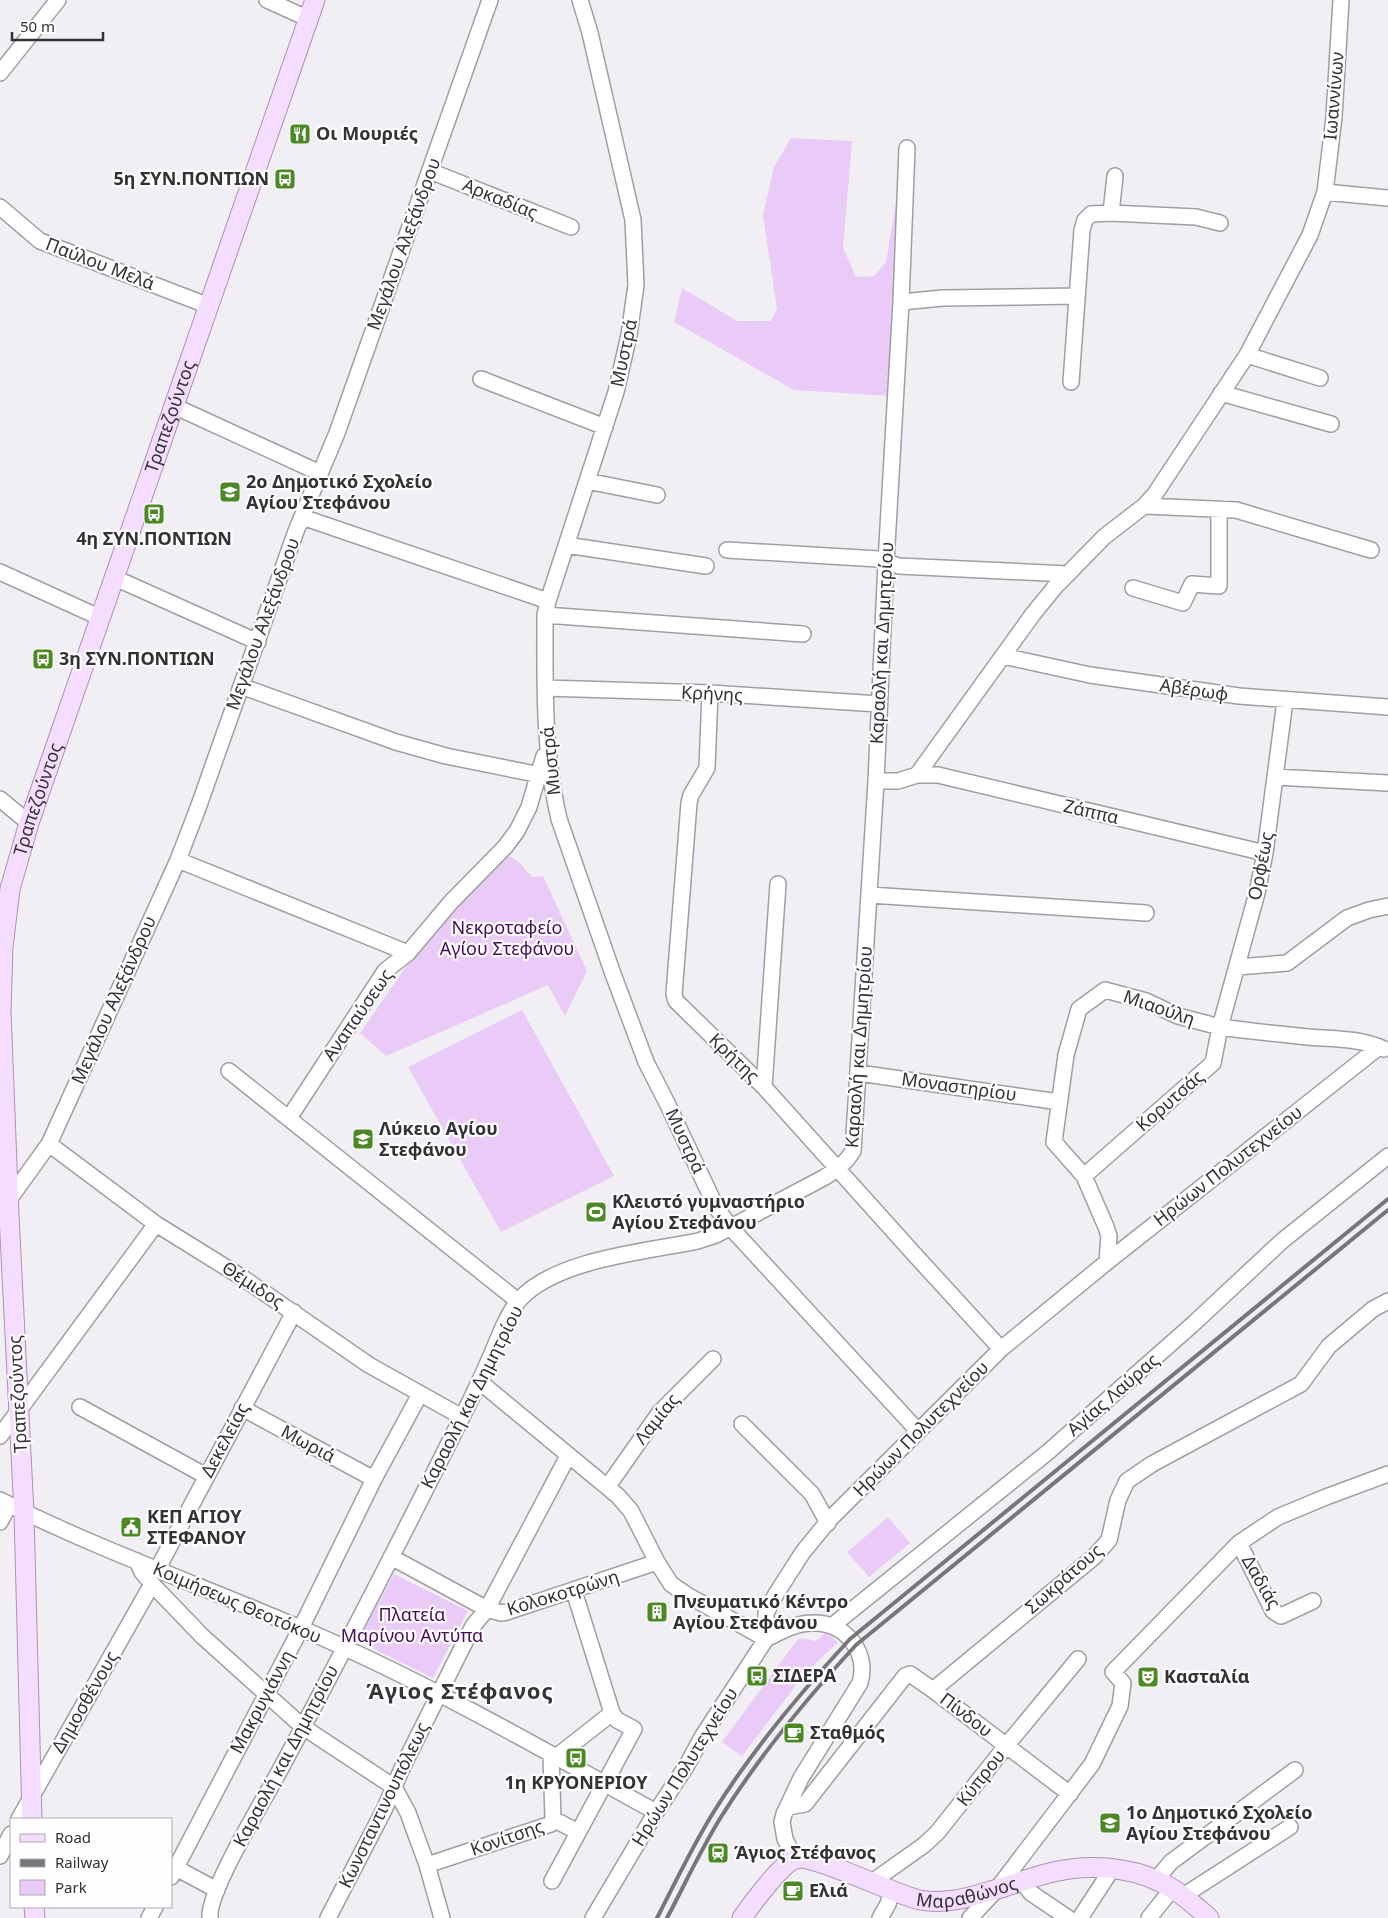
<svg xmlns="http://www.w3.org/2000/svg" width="1388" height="1918" viewBox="0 0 1388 1918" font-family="'Noto Sans',sans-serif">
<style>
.green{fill:#eacbf7}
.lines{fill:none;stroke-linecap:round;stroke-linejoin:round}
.minor-casing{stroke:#a19ea2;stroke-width:18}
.major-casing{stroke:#ac92b6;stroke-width:21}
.minor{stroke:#fff;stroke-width:15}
.major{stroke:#f4ddfe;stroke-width:19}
.rail{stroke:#78767a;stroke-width:4}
.labels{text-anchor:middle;stroke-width:4.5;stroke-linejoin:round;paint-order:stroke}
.street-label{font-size:18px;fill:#323133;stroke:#fffdff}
.poi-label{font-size:18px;font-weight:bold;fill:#323133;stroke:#fffdff;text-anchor:start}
.park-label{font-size:18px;fill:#440e57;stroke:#fffdff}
.district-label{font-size:22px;font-weight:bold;letter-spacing:1px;fill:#363437;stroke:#fffdff}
</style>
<rect width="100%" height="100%" fill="#f2eff4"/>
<path class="green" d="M791,138l61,3 -9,107 13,29 18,-1 12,-14 9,-53 3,-6 -8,193 -96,-6 -120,-68 8,-34 55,33h34l6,-12 -14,-94 11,-48z
M506,854l14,9 12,14 11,-1 44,95 -22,45 -17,-31 -162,71 -26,-23 52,-75 22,-28z
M522,1010l92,166 -113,56 -93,-165z
M888,1517l22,26 -41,34 -22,-25z
M394,1574l74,37 -35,67 -75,-37z
M826,1632l12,10 -34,33 -62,81 -20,-14 76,-103h6l12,2z"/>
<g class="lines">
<g class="minor-casing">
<path id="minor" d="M267,0l42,19
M580,0l10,33 43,187 3,65 -7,50 -13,57 -68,209 -3,14c0,70 -2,135 14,204l54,155 33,88 21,41 49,104 14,20 188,204
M0,73l58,-73
M430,171l141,56
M1325,192l9,-75 7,-117
M0,207l40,34 169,65
M1111,213l4,-37
M901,302l42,-4 134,-2
M1247,355l63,-120 15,-43 63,6
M481,379l124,48
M1071,382l11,-152 3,-10 6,-6 20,-1 85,4 24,6
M1221,393l110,31
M174,406l146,67
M587,481l70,14
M1144,506l92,4 135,40
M302,517l246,84
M566,545l140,21
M727,550l151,9 21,7 169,8
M0,572l101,46
M115,578l143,64
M1133,588l50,15 9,-19 27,2v-77
M545,615l258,19
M1003,656l87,19 149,21 149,11
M241,686l155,56 50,14 94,19
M545,688l165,5 169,11
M710,693l-3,75 -16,27 -2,8 -15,191 2,7 88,86 151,168 86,94
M917,775h21l327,78
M1275,777l113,6
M876,781h22l19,-6 116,-161 22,-27 49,-50 40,-31 11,-12 92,-139 73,23
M0,799l29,24
M178,860l230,93
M870,895l276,18
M1238,967l49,-4 60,-45 22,-8 19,-4
M229,1071l289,230
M859,1073l200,29
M764,1087l14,-203
M289,1118l96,-147 23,-18 43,-51 54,-55 12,-16 12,-24 15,-51
M49,1144l107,80 87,54 126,87 93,52
M1084,1176l129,-113 7,-36c29,4 59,7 88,10 28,2 50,1 76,12
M8,1201l41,-57 129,-284 20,-52 98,-277 41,-98 153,-433
M1107,1262l2,-26 -3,-9 -22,-51 -30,-34 12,-87 13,-46 26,-19 41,11 32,15 42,11 37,-134 8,-40 20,-152
M480,1382l138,114 13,15 26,51 14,22 16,11 79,44
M80,1407l126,69
M242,1408l132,71
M742,1424l70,70 16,29
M0,1436l156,-212
M608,1486l52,-74 53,-53
M0,1500c97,49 200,85 300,128 123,52 239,120 356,184
M0,1522l9,-17
M1239,1543l34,68 8,5 32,-15
M391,1557l96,52 14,4 6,-1 150,-50
M137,1561l5,11 10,12 50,52 101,91 91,60 14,26 19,52 15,53
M157,1570l137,-258
M832,1626l216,-174 144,-127 90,-84 106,-85
M766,1639c15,-8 30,-16 47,-16 32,-1 56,29 47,60l-59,95 -17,36 -2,8 3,17 10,20
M933,1690l137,104
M556,1757l56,-44
M788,1807l17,-3 100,-128 5,-2 23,16 161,-133 15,-17 9,-40 9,-19 25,-17 149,-80 28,-38 44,-37 15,-8
M19,1819l133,-235
M553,1819l25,13
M0,1856l11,-22
M427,1865l124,-41 2,-5 -2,-64
M176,1868l41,22
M171,1877l130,-249 73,-149 46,-85
M1156,1880l15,-18 124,-92
M552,1881l82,-152 -17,-9 -5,-7 -38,-122
M1022,1881l9,12 37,25
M872,1882l52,-37 13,-12 69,-87 72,-87
M1183,1896l107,-69
M149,1918l6,-11
M210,1918c-3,-26 55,-120 70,-148 62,-115 122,-233 181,-351 12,-23 22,-45 32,-68 7,-17 15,-38 27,-52 37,-40 125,-47 178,-58l18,-6 109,-58c12,-7 21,-14 28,-26l23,-370 10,-219 15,-260 6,-154
M328,1918l56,-108 19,-44 70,-140 14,-17 81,-153
M593,1918l63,-106 31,-47 15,-28 64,-98v-26l10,-19 27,-42 27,-33 171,-170 106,-87 272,-215
M880,1918l8,-14 4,-13
M970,1918l27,-29 95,-125 28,-58 3,-23 -10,-11 126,-129 39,-26 48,-20 62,-23
M1080,1918l32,-49
M1149,1918l23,-29"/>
</g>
<g class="major-casing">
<g id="major">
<path id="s1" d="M32,1819l-8,-306 -15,-298 -8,-204 2,-64 7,-58 19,-66 286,-823"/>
<path d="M34,1907l1,11"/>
<path id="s2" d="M742,1918c9,-13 39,-54 53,-59 18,-6 100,36 125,41 26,5 50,-3 74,-10 20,-6 39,-13 59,-18 34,-8 75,-6 107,10 18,8 34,23 49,36"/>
</g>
</g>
<use href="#minor" class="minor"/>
<use href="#major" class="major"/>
<path class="rail" d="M657,1918c18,-35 35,-71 56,-105 39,-63 87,-120 137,-174l538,-440
M667,1918c18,-34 34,-69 54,-101 39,-62 86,-119 135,-172l532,-435"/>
</g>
<defs>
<g id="restaurant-square" transform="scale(1.125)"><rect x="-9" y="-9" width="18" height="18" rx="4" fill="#4d8826" stroke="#fffdff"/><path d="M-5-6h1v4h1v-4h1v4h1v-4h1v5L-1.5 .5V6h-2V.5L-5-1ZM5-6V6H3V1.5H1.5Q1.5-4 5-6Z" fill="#fff"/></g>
<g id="bus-square" transform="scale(1.125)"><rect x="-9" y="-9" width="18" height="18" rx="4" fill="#4d8826" stroke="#fffdff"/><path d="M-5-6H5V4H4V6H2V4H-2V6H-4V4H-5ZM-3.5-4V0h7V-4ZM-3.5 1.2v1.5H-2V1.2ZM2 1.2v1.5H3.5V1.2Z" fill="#fff"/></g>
<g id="school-square" transform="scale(1.125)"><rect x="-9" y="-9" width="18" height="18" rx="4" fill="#4d8826" stroke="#fffdff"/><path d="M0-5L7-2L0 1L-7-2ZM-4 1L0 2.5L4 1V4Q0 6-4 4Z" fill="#fff"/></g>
<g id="stadium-square" transform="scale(1.125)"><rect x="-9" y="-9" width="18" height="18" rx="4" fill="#4d8826" stroke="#fffdff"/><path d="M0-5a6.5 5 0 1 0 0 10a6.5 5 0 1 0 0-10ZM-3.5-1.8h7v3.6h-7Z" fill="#fff"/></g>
<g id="civic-square" transform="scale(1.125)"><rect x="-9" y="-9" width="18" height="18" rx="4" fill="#4d8826" stroke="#fffdff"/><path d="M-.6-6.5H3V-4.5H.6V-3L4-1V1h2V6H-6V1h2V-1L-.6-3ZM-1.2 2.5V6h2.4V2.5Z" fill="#fff"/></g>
<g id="building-square" transform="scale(1.125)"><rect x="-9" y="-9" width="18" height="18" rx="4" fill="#4d8826" stroke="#fffdff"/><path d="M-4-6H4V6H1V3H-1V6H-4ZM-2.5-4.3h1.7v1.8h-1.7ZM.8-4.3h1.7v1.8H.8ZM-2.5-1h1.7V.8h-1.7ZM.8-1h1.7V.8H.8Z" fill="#fff"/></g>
<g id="theatre-square" transform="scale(1.125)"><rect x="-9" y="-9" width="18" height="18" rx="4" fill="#4d8826" stroke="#fffdff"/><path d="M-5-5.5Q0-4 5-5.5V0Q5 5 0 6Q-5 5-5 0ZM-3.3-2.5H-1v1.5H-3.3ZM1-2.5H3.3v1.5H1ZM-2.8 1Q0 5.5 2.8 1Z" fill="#fff"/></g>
<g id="cafe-square" transform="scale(1.125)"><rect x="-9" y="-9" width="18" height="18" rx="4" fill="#4d8826" stroke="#fffdff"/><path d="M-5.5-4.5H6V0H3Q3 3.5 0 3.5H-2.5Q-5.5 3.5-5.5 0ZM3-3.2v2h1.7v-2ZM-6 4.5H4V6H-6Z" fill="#fff"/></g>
<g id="station-square" transform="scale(1.125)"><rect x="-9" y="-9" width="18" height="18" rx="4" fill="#4d8826" stroke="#fffdff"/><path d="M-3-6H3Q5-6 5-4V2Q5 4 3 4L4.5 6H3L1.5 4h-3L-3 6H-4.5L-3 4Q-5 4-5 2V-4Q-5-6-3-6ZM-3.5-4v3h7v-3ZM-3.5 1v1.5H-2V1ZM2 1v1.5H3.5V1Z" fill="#fff"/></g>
</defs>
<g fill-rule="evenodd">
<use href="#restaurant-square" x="300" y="134"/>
<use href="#bus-square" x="285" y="179"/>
<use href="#school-square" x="230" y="492"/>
<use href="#bus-square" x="154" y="514"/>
<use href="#bus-square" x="43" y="659"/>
<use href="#school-square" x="363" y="1139"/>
<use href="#stadium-square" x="596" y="1212"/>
<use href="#civic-square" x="131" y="1527"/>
<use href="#building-square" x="657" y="1612"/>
<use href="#bus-square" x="757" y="1676"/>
<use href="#theatre-square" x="1148" y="1677"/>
<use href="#cafe-square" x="794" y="1733"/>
<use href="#bus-square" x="576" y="1758"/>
<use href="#school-square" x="1110" y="1823"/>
<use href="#station-square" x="718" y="1853"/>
<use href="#cafe-square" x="793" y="1891"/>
</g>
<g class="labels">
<g class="street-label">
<text transform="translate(1334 96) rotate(-85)" y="6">Ιωαννίνων</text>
<text transform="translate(500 199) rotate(22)" y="6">Αρκαδίας</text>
<text transform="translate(404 244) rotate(-70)" y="6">Μεγάλου Αλεξάνδρου</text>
<text transform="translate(100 264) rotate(21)" y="6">Παύλου Μελά</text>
<text transform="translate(624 353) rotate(-78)" y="6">Μυστρά</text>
<text dy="6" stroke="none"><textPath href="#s1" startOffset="1430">Τραπεζούντος</textPath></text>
<text transform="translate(263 624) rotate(-70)" y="6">Μεγάλου Αλεξάνδρου</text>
<text transform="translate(882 643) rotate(-87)" y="6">Καραολή και Δημητρίου</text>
<text transform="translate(1194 690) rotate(8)" y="6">Αβέρωφ</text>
<text transform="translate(712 694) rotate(3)" y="6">Κρήνης</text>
<text transform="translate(551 761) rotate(-96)" y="6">Μυστρά</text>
<text dy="6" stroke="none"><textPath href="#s1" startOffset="1025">Τραπεζούντος</textPath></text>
<text transform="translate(1091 812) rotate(13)" y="6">Ζάππα</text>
<text transform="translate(1261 866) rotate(-79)" y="6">Ορφέως</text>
<text transform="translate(114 1000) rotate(-66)" y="6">Μεγάλου Αλεξάνδρου</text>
<text transform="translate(1159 1008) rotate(19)" y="6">Μιαούλη</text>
<text transform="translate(358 1015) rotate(-55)" y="6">Αναπαύσεως</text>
<text transform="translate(859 1047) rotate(-86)" y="6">Καραολή και Δημητρίου</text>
<text transform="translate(734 1058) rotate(44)" y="6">Κρήτης</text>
<text transform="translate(959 1087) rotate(8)" y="6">Μοναστηρίου</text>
<text transform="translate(1170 1101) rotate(-41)" y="6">Κορυτσάς</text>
<text transform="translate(685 1141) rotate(65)" y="6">Μυστρά</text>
<text transform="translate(1228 1166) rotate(-38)" y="6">Ηρώων Πολυτεχνείου</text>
<text transform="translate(253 1285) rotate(33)" y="6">Θέμιδος</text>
<text transform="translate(18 1394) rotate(-93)" y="6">Τραπεζούντος</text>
<text transform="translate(1113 1395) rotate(-41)" y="6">Αγίας Λαύρας</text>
<text transform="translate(472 1397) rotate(-63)" y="6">Καραολή και Δημητρίου</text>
<text transform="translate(657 1419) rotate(-51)" y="6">Λαμίας</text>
<text transform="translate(921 1429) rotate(-45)" y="6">Ηρώων Πολυτεχνείου</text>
<text transform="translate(225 1440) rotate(-62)" y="6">Δεκελείας</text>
<text transform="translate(308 1444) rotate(28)" y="6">Μωριά</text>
<text transform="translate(1064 1579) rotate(-41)" y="6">Σωκράτους</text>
<text transform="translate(1261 1582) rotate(60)" y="6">Δαδιάς</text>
<text transform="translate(563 1593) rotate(-17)" y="6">Κολοκοτρώνη</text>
<text transform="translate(237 1603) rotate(23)" y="6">Κοιμήσεως Θεοτόκου</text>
<text transform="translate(85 1702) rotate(-60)" y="6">Δημοσθένους</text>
<text transform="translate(262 1702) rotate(-62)" y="6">Μακρυγιάννη</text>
<text transform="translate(966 1715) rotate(37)" y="6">Πίνδου</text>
<text transform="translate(286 1756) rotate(-62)" y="6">Καραολή και Δημητρίου</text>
<text transform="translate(685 1767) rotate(-58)" y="6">Ηρώων Πολυτεχνείου</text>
<text transform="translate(981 1778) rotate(-52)" y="6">Κύπρου</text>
<text transform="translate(384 1805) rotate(-64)" y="6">Κωνσταντινουπόλεως</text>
<text transform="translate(507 1838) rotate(-19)" y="6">Κονίτσης</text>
<text dy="6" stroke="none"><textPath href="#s2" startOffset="260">Μαραθώνος</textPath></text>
</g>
<g class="poi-label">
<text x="316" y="140">Οι Μουριές</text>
<text x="269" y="185" text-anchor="end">5η ΣΥΝ.ΠΟΝΤΙΩΝ</text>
<text x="246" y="488">2ο Δημοτικό Σχολείο<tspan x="246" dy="21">Αγίου Στεφάνου</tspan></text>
<text x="154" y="545" text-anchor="middle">4η ΣΥΝ.ΠΟΝΤΙΩΝ</text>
<text x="59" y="665">3η ΣΥΝ.ΠΟΝΤΙΩΝ</text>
<text x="379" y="1135">Λύκειο Αγίου<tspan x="379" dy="21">Στεφάνου</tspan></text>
<text x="612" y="1208">Κλειστό γυμναστήριο<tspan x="612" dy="21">Αγίου Στεφάνου</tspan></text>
<text x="147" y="1523">ΚΕΠ ΑΓΙΟΥ<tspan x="147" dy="21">ΣΤΕΦΑΝΟΥ</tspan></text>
<text x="673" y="1608">Πνευματικό Κέντρο<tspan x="673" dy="21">Αγίου Στεφάνου</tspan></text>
<text x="773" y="1682">ΣΙΔΕΡΑ</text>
<text x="1164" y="1683">Κασταλία</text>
<text x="810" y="1739">Σταθμός</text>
<text x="576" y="1789" text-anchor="middle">1η ΚΡΥΟΝΕΡΙΟΥ</text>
<text x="1126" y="1819">1ο Δημοτικό Σχολείο<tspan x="1126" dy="21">Αγίου Στεφάνου</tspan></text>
<text x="734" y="1859">Άγιος Στέφανος</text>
<text x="809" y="1897">Ελιά</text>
</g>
<g class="park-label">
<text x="507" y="934">Νεκροταφείο<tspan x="507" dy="21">Αγίου Στεφάνου</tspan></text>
<text x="412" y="1621">Πλατεία<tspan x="412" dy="21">Μαρίνου Αντύπα</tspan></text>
</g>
<g class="district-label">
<text x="460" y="1699">Άγιος Στέφανος</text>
</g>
</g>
<rect x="10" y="1818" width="162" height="90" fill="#fffdff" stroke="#adabad"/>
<rect x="20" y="1834" width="25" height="8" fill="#f4ddfe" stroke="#adabad"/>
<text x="55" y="1843" font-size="15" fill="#323133">Road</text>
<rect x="20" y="1859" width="25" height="8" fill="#78767a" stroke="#adabad"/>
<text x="55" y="1868" font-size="15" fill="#323133">Railway</text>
<rect x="20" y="1880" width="25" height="15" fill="#eacbf7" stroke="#adabad"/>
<text x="55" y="1893" font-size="15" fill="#323133">Park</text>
<path d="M12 32v8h91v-8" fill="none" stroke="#323133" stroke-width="2.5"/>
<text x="20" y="32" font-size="15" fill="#323133" stroke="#fffdff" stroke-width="4" paint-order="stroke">50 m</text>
</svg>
